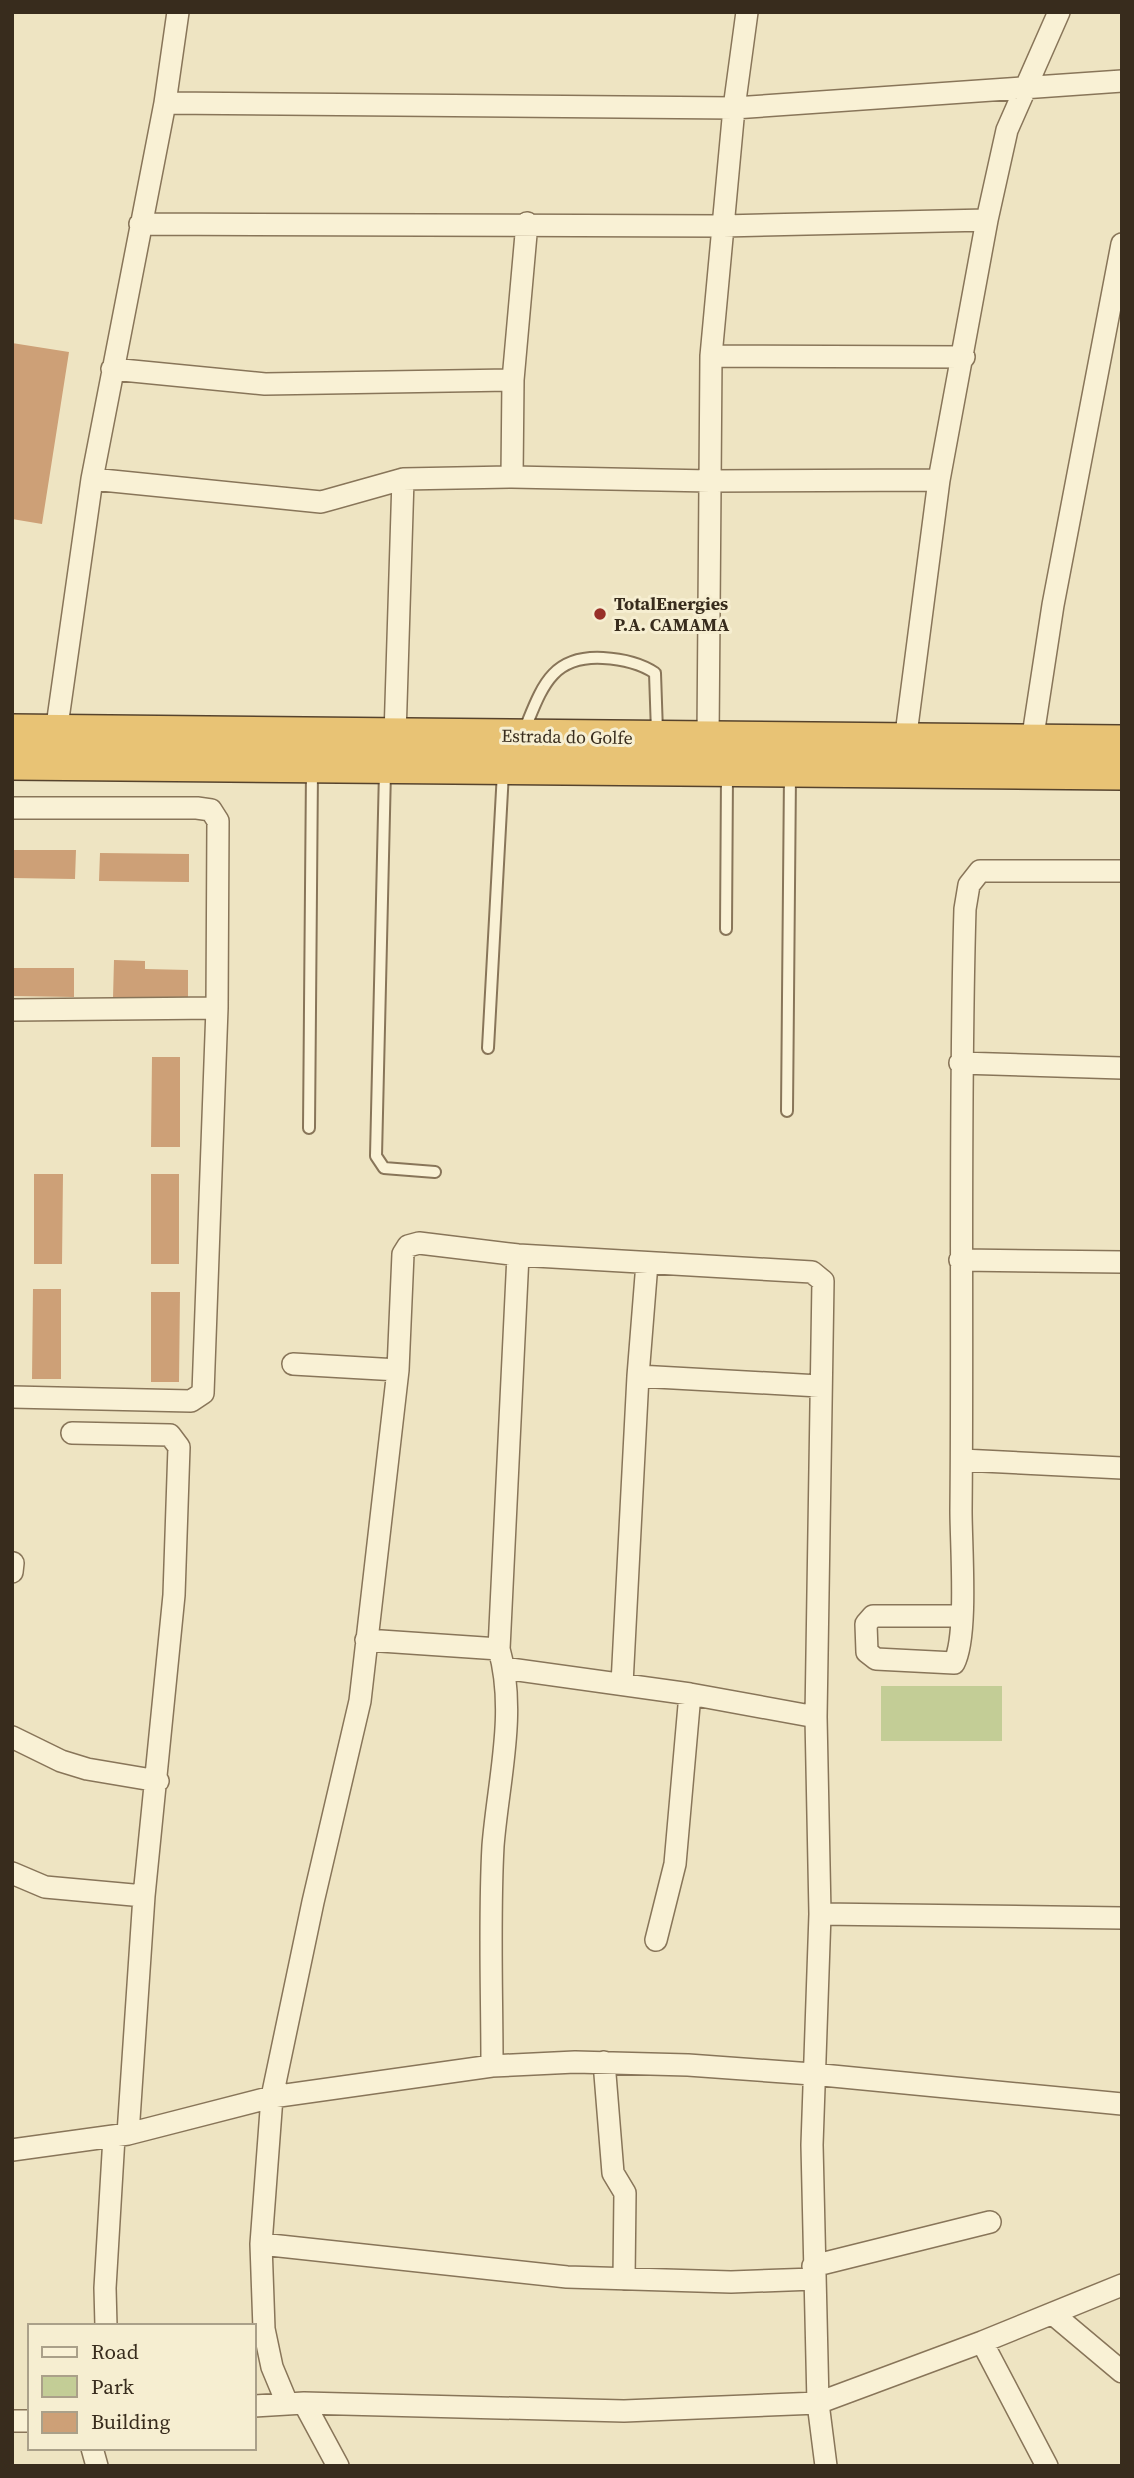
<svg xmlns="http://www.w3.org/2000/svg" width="1134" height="2478" viewBox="0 0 1134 2478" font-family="'Source Serif 4',serif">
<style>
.green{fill:#c3cd96}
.building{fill:#cda077}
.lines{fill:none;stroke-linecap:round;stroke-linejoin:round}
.service-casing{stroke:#887559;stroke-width:14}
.minor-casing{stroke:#887559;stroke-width:24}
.trunk-casing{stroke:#56432d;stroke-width:40}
.service{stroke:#f9f1d5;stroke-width:10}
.minor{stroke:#f9f1d5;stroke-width:21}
.trunk{stroke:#e8c375;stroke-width:37}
.poi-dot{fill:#982f28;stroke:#f6eed1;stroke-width:2.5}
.labels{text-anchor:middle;stroke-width:6;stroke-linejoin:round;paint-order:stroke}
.poi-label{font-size:18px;font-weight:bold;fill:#382c1d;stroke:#f6eed1;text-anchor:start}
.street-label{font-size:18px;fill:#382c1d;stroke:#f6eed1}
</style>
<rect width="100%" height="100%" fill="#eee4c2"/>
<path class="green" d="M881,1686h121v55h-121z"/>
<path class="building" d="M12,343l57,9 -27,172 -30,-5z
M12,850h64l-1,29 -63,-1z
M100,853l89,1v28l-90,-1z
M114,960l31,1v8l43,1v29l-75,-1z
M12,968h62v29l-62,-1z
M152,1057h28v90h-29z
M34,1174h29l-1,90h-28z
M151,1174h28v90h-28z
M33,1289h28v90h-29z
M151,1292h29l-1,90h-28z"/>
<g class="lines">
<g class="service-casing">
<path id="service" d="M523,733c18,-42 26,-78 80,-75 18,1 37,5 52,15l2,59
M385,771l-9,385 8,12 51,4
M726,929l1,-155
M488,1048l15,-276
M787,1111l3,-337
M309,1128l3,-358"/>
</g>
<g class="minor-casing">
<path id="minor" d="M165,103l569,5 388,-27
M140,224l583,2 264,-6
M711,356l253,1
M112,369l153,15 248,-4
M512,477l1,-97 14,-157
M92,479l229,23 82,-23 109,-2 198,4 229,-1
M56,733l36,-254 73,-376 13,-91
M395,736l8,-257
M708,740l3,-384 23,-248 13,-96
M905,742l34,-262 48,-260 20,-90 52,-118
M1032,742l21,-137 69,-361
M12,808h185l14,2 7,11 -1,187 -14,385 -12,8 -179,-4
M12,1010l205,-2
M960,1063l162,5
M960,1260l162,2
M293,1364l105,6
M638,1376l181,10
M72,1433l98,2 9,12 -5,148 -30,301 -16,238
M962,1460l160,8
M12,1572l1,-9
M961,1616h-88l-7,8 1,28 9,7 78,4c14,-26 7,-117 7,-152 2,-201 -2,-401 4,-602l4,-24 11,-14h142
M366,1640l133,9
M504,1668l186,26 126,23
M622,1684l16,-308 9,-113
M12,1737l49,24 26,8 71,12
M12,1873l33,14 99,9
M820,1914l302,4
M656,1940l19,-76 15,-170
M604,2062l9,111 12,20 -1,86
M492,2066c0,-74 -3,-147 1,-220 5,-64 24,-134 6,-197l19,-394
M12,2150l116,-16 144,-37 220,-31 83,-4 113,3 124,9 310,30
M261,2244l306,33 164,5 83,-3
M813,2266l177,-44
M1053,2314l69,58
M106,2326l-1,-38 9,-151
M982,2342l65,124
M287,2403l-15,-36 -8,-38 -3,-85 11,-147 41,-195 47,-201 38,-331 5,-116 5,-8 11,-3 99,12 294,17 11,9 -7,436 4,197 -8,231 6,258 8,63
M304,2403l34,63
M254,2406l50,-3 320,8 194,-8 164,-61 140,-57
M12,2421h18
M92,2448l5,18"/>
</g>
<g class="trunk-casing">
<path id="trunk" d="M12,733l1110,11
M12,761l1110,10"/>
</g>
<use href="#service" class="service"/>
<use href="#minor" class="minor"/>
<use href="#trunk" class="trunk"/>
</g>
<circle class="poi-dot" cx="600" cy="614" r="7"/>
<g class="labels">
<g class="poi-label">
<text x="614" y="610">TotalEnergies<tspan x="614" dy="21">P.A. CAMAMA</tspan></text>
</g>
<g class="street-label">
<text transform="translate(567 737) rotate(1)" y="6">Estrada do Golfe</text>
</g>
</g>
<rect width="1134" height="2478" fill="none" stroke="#382c1d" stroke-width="28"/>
<rect x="28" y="2324" width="228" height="126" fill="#f6eed1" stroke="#aaa089" stroke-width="2"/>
<rect x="42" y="2347" width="35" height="10" fill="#f9f1d5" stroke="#aaa089" stroke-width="2"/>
<text x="91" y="2359" font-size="21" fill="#382c1d">Road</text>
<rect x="42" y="2376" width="35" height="21" fill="#c3cd96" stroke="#aaa089" stroke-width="2"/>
<text x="91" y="2394" font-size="21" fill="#382c1d">Park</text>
<rect x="42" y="2412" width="35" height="21" fill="#cda077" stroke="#aaa089" stroke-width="2"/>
<text x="91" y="2429" font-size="21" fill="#382c1d">Building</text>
</svg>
